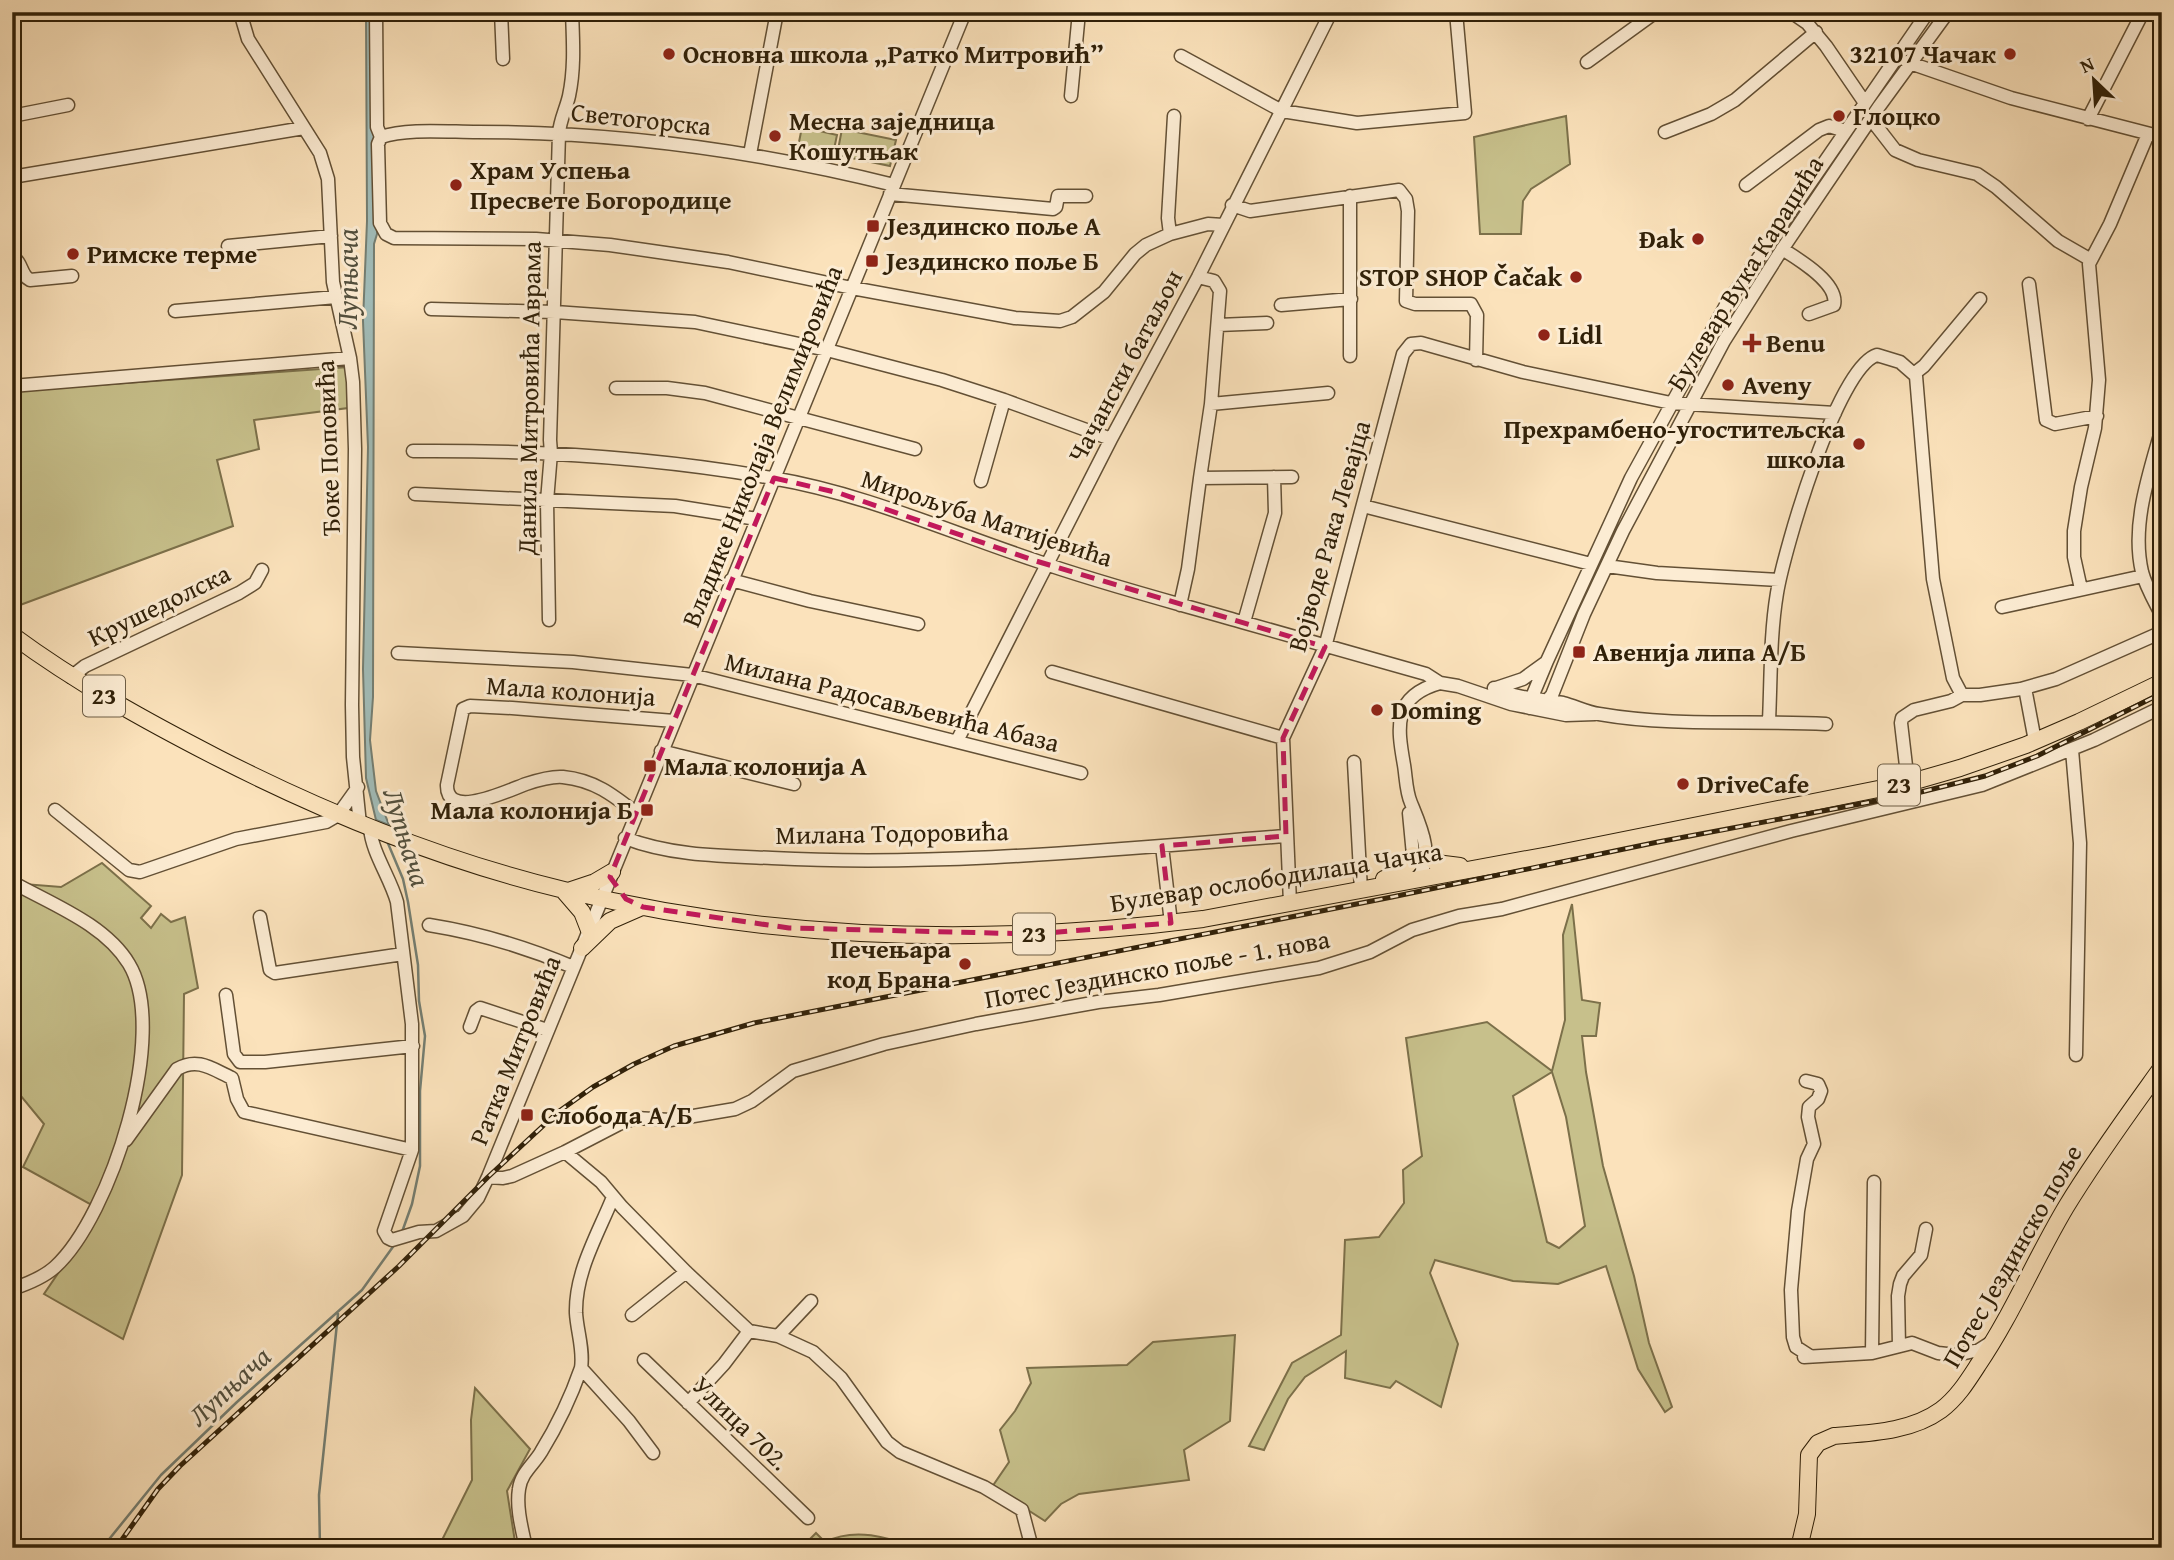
<svg xmlns="http://www.w3.org/2000/svg" width="2174" height="1560" viewBox="0 0 2174 1560" font-family="'Gentium Book Plus',serif">
<style>
.green{fill:#c7c08b;stroke:#7c704a;stroke-width:2;fill-rule:evenodd}
.water{fill:#a1bcb8;stroke:#747e72;stroke-width:2}
.lines{fill:none;stroke-linecap:round;stroke-linejoin:round}
.stream{stroke:#747e72;stroke-width:2.5}
.minor-casing{stroke:#635035;stroke-width:15}
.major-casing{stroke:#302008;stroke-width:18}
.minor{stroke:#fcecd3;stroke-width:12}
.major{stroke:#fbe2bb;stroke-width:16}
.rail-casing{stroke:#302008;stroke-width:5}
.rail{stroke:#fcecd3;stroke-width:2.5;stroke-dasharray:8;stroke-linecap:butt}
.marked{fill:none;stroke:#c2185b;stroke-width:5;stroke-dasharray:14 9;stroke-linejoin:round}
.poi-dot{fill:#8f2418;stroke:#fcecd3;stroke-width:2.5}
.labels{text-anchor:middle;stroke-width:6;stroke-linejoin:round;paint-order:stroke}
.shield{fill:#fcecd3;stroke:#6d5d45;stroke-width:2}
.shield-label{font-size:24px;font-weight:bold;fill:#302008}
.poi-label{font-size:26px;font-weight:bold;fill:#302008;stroke:#fcecd3;text-anchor:start}
.street-label{font-size:26px;fill:#302008;stroke:#fcecd3}
.water-label{font-size:28px;font-style:italic;fill:#524f3d;stroke:#fcecd3}
</style>
<rect width="100%" height="100%" fill="#fbe2bb"/>
<filter id="stains"><feTurbulence type="fractalNoise" baseFrequency=".00286" numOctaves="4"/><feColorMatrix values="0 0 0 0 .2 0 0 0 0 .09 0 0 0 0 .02 0 0 0 .5 -.17"/></filter>
<radialGradient id="worn" r=".72"><stop offset=".6" stop-color="#630" stop-opacity="0"/><stop offset="1" stop-color="#630" stop-opacity=".3"/></radialGradient>
<path class="green" d="M1566,116l4,48 -39,25 -8,12 -2,33h-41l-6,-97z
M802,127l35,8 -4,19 -35,-7z
M842,129l54,11 -6,26 -53,-11z
M349,367l-1,41 -94,12 5,29 -42,11 16,66 -221,82v-217z
M102,863l49,43 -10,12 10,10 10,-14 10,8 14,-5 13,71 -14,6 -2,181 -59,164 -79,-45 57,-84 -78,-43 21,-43 -23,-28 -9,-5v-208l49,4z
M1572,904l10,96 18,3 -4,33h-14l4,36 17,94 31,110 15,67 23,64 -7,5 -27,-43 -32,-103 -48,18 -45,-3 -78,-21 -5,13 28,71 -17,63 -45,-26 -6,7 -45,-10 1,-27 -41,26 -17,22 -24,51 -15,-4 43,-83 49,-28 4,-95 34,-3 25,-34 -1,-33 19,-14 -16,-118 81,-16 65,49 13,-51 -2,-85zM1552,1072l14,45 19,109 -26,22 -12,-6 -34,-146z
M1235,1335l-5,86 -46,29 5,30 -110,14 -18,10 -16,17 -53,-34 17,-25 -9,-32 15,-19 16,-28 -4,-15 100,-3 26,-23z
M475,1388l55,61 -23,42 9,57h-78l34,-68 -1,-60z
M816,1533l9,9c30,-15 62,-5 92,6h-116z"/>
<path class="water" d="M366,12h7l4,222 -3,10 -1,453 -3,43 6,51 13,34 -13,-5 -10,-42 -3,-109 5,-222 -5,-126 4,-100z"/>
<g class="lines">
<path class="stream" d="M387,841l16,38 5,23 10,63 1,36 6,35 -5,55v75l-8,38 -10,28
M102,1548l59,-73 76,-73 125,-112 33,-46
M320,1548l-1,-53 19,-181"/>
<g class="minor-casing">
<path id="minor" d="M240,12l8,27 72,114 8,26 5,103 17,76 3,24 2,67 -3,256 1,52 7,67
M376,12l1,115 4,10
M501,12l2,47
M1791,12l16,11 19,23 39,57
M1181,56l101,55 75,12 108,-10 -9,-101
M1587,62l69,-50
M1907,62l104,36 151,39
M1071,96l8,-84
M12,116l56,-11
M1871,119l24,31 23,10 59,14 19,13 62,54 33,19
M2088,119l55,-107
M1665,132l46,-18 24,-14 81,-68
M381,137l-3,7 2,79 6,11 8,4 142,1 74,6 118,17 124,26 163,30 45,3 12,-4 32,-25 31,-38 11,-9 24,-11 38,-10 15,1
M381,137c26,-9 67,-5 96,-5 142,0 280,19 417,53
M750,154l27,-142
M12,177l292,-49
M1746,185l73,-55 10,-4 16,5
M890,194l163,15 3,-2 2,-11h28
M1350,196v160
M1232,205l18,6 149,-21 7,9 2,12 -2,90 9,3h56l6,11 -1,45
M1170,234l-2,-16 6,-102
M228,246l103,-10
M1782,249c16,10 57,34 52,56l-25,9
M12,257c11,5 8,18 18,23l42,-4
M1198,277l16,4 6,10 -9,113 -11,74 92,-1
M2029,284l17,136 9,4 42,-8
M1281,305l70,-6
M431,309l124,3 140,10 132,28 115,30 62,20 107,39
M175,311l161,-14
M1218,325l49,-2
M1915,373l9,-7 56,-67
M12,386l338,-28
M616,388h51l38,5 210,56
M1211,404l117,-11
M2162,428c-13,46 -31,97 -20,144 4,15 13,30 20,44
M413,451c120,-1 240,6 359,27 90,15 175,53 262,82 68,24 139,42 208,62 61,17 122,35 184,52l14,9 18,3 53,18 55,11 29,-1
M981,481l23,-81
M415,494l260,12 82,13
M1363,506l228,58
M1607,566l50,7 122,7
M731,580l79,21 108,23
M2081,589l-7,-32v-26l7,-44 14,-59 4,-48 -10,-116 21,-40 38,-90
M1180,605l8,-36 12,-91
M2002,607l141,-31
M549,620l-2,-119 4,-48 -1,-13 9,-307c1,-13 7,-24 10,-37 6,-28 4,-56 3,-84
M1244,622l31,-109 -1,-36
M398,653l175,9 119,13 389,98
M1052,672l231,66 42,-91 78,-293 8,-10 10,-1 102,29 148,31 164,10
M71,677l14,-11 154,-73 16,-10 7,-13
M1494,688c19,10 47,11 69,15 12,3 23,9 36,11 75,13 151,6 227,10
M1496,688l27,-9 22,-16
M2025,688l10,53
M1530,708l13,-3 9,-10 32,-81 39,-83 101,-190 55,-87 99,-146 70,-96
M1530,708l2,-11 15,-36 84,-183 95,-173 202,-293
M1769,721c2,-43 1,-86 8,-128 7,-42 60,-226 100,-238l23,7 16,14 17,203 20,99 9,17
M1283,738l7,165
M957,741l154,-302 87,-162 133,-265
M2072,750l8,93 -4,212
M661,751l133,33
M1354,762l7,128
M1908,783l-7,-60 1,-5 12,-8 37,-9 11,-6h18l41,-6 35,-10 106,-47
M55,810l74,60 11,2 96,-33 90,-17 12,-7 20,-28
M636,813c-23,-18 -42,-33 -73,-36 -12,-1 -25,3 -37,7 -17,6 -80,37 -79,1l16,-76 7,-3 42,2 162,13
M1409,813l4,42 5,8
M370,828c2,25 20,49 27,74l15,122v126l-28,81 4,7 4,2 27,-8 17,-1 27,-15 15,-18 10,-21 477,-1165
M625,838c46,18 98,18 147,20 170,9 345,-9 514,-22
M1162,846l9,77
M1416,880c20,-21 4,-55 -5,-77 -5,-11 -5,-26 -7,-38 -7,-39 -11,-69 36,-82
M12,882c39,22 93,42 117,82 41,68 -18,252 -74,303 -12,11 -28,17 -43,22
M260,917l10,53 5,3 128,-19
M429,925c50,8 97,22 144,42
M226,995l8,59 6,8h25l148,-16
M470,1027l6,-16 4,-3 67,22
M1806,1081l12,3 3,7 -3,8 -9,8 -1,10 6,27 -7,15 -9,52 -7,79 2,47 3,10 14,9
M126,1140l51,-71c21,-12 35,0 55,9l5,21 7,13 168,38
M565,1152l36,30 21,25 64,65 63,59 29,5 35,16 28,26 46,64 13,10 84,35 38,23 10,38
M488,1177l15,1 9,-2 53,-24 54,-28 17,-6 34,2 65,-11 17,-8 41,-30 91,-27 92,-20 122,-22 61,-7 160,-27 51,-16 42,-22 47,-14 43,-7 289,-78 191,-46 112,-45 68,-33
M632,1315l54,-43
M778,1336l33,-35
M1899,1346l-1,-50 2,-12 3,-8 18,-21 5,-26
M1872,1353l2,-171
M1804,1357l68,-4 40,-10 26,10 18,2 23,-5 14,-9
M644,1360l164,158
M581,1368l48,53 24,32
M688,1403l36,-39 25,-33
M526,1548c-4,-19 -10,-40 -7,-59 2,-16 15,-25 22,-37 16,-26 30,-55 40,-84 3,-18 -4,-37 -5,-55 -1,-41 22,-79 37,-116"/>
</g>
<g class="major-casing">
<path id="major" d="M12,635c65,48 134,86 206,123 110,56 226,103 346,132 209,51 426,56 639,29l346,-64 359,-72 52,-15 66,-23 53,-23 83,-40
M1426,853l10,10 24,3
M1384,879c13,-6 25,-9 29,-24
M563,890l19,22 7,18
M571,890l24,-8 17,-10
M582,948l28,-27 32,-14
M1799,1548l8,-34 2,-59 9,-12 16,-7c35,-3 77,-4 107,-26 16,-12 26,-28 37,-45 34,-50 57,-106 88,-158 29,-48 63,-94 96,-140"/>
</g>
<use href="#minor" class="minor"/>
<use href="#major" class="major"/>
<g class="rail-casing">
<path id="rail" d="M116,1548l42,-59 22,-23 219,-200 89,-89 70,-65 35,-25 41,-23 40,-18 80,-23 638,-126 266,-55 255,-48 72,-18 52,-20 125,-63"/>
</g>
<use href="#rail" class="rail"/>
</g>
<path class="marked" d="M774,478l65,15 197,68 289,86 -42,91 3,98 -124,10 9,77 -138,11 -244,-6 -146,-21 -17,-8 -16,-22z"/>
<g class="poi-dot">
<circle cx="669" cy="54" r="7"/>
<circle cx="2010" cy="54" r="7"/>
<circle cx="1839" cy="116" r="7"/>
<circle cx="775" cy="136" r="7"/>
<circle cx="456" cy="185" r="7"/>
<rect x="866" y="219" width="14" height="14" rx="3.5"/>
<circle cx="1698" cy="239" r="7"/>
<circle cx="73" cy="254" r="7"/>
<rect x="865" y="254" width="14" height="14" rx="3.5"/>
<circle cx="1576" cy="277" r="7"/>
<circle cx="1544" cy="335" r="7"/>
<path d="M1748.5 332.5h7v7h7v7h-7v7h-7v-7h-7v-7h7z"/>
<circle cx="1728" cy="385" r="7"/>
<circle cx="1859" cy="444" r="7"/>
<rect x="1572" y="645" width="14" height="14" rx="3.5"/>
<circle cx="1377" cy="710" r="7"/>
<rect x="643" y="759" width="14" height="14" rx="3.5"/>
<circle cx="1683" cy="784" r="7"/>
<rect x="640" y="803" width="14" height="14" rx="3.5"/>
<circle cx="965" cy="964" r="7"/>
<rect x="520" y="1108" width="14" height="14" rx="3.5"/>
</g>
<g class="labels">
<g class="shield">
<rect x="83" y="675.5" width="42" height="41" rx="5"/>
<rect x="1878" y="764.5" width="42" height="41" rx="5"/>
<rect x="1013" y="913.5" width="42" height="41" rx="5"/>
</g>
<g class="shield-label">
<text x="104" y="704">23</text>
<text x="1899" y="793">23</text>
<text x="1034" y="942">23</text>
</g>
<g class="poi-label">
<text x="683" y="63">Основна школа „Ратко Митровић”</text>
<text x="1996" y="63" text-anchor="end">32107 Чачак</text>
<text x="1853" y="125">Глоцко</text>
<text x="789" y="130">Месна заједница<tspan x="789" dy="30">Кошутњак</tspan></text>
<text x="470" y="179">Храм Успења<tspan x="470" dy="30">Пресвете Богородице</tspan></text>
<text x="887" y="235">Јездинско поље А</text>
<text x="1684" y="248" text-anchor="end">Đak</text>
<text x="87" y="263">Римске терме</text>
<text x="886" y="270">Јездинско поље Б</text>
<text x="1562" y="286" text-anchor="end">STOP SHOP Čačak</text>
<text x="1558" y="344">Lidl</text>
<text x="1766" y="352">Benu</text>
<text x="1742" y="394">Aveny</text>
<text x="1845" y="438" text-anchor="end">Прехрамбено-угоститељска<tspan x="1845" dy="30">школа</tspan></text>
<text x="1593" y="661">Авенија липа А/Б</text>
<text x="1391" y="719">Doming</text>
<text x="664" y="775">Мала колонија А</text>
<text x="1697" y="793">DriveCafe</text>
<text x="633" y="819" text-anchor="end">Мала колонија Б</text>
<text x="951" y="958" text-anchor="end">Печењара<tspan x="951" dy="30">код Брана</tspan></text>
<text x="541" y="1124">Слобода А/Б</text>
</g>
<g class="street-label">
<text transform="translate(641 119) rotate(6)" y="9">Светогорска</text>
<text transform="translate(1745 273) rotate(-58)" y="9">Булевар Вука Караџића</text>
<text transform="translate(1125 366) rotate(-62)" y="9">Чачански батаљон</text>
<text transform="translate(529 398) rotate(-89)" y="9">Данила Митровића Аврама</text>
<text transform="translate(762 446) rotate(-68)" y="9">Владике Николаја Велимировића</text>
<text transform="translate(328 448) rotate(-92)" y="9">Ђоке Поповића</text>
<text transform="translate(987 518) rotate(18)" y="9">Мирољуба Матијевића</text>
<text transform="translate(1329 536) rotate(-74)" y="9">Војводе Рака Левајца</text>
<text transform="translate(159 605) rotate(-26)" y="9">Крушедолска</text>
<text transform="translate(571 691) rotate(4)" y="9">Мала колонија</text>
<text transform="translate(892 702) rotate(14)" y="9">Милана Радосављевића Абаза</text>
<text transform="translate(892 833) rotate(-1)" y="9">Милана Тодоровића</text>
<text transform="translate(1276 877) rotate(-9)" y="9">Булевар ослободилаца Чачка</text>
<text transform="translate(1157 969) rotate(-10)" y="9">Потес Јездинско поље - 1. нова</text>
<text transform="translate(515 1050) rotate(-68)" y="9">Ратка Митровића</text>
<text transform="translate(2012 1256) rotate(-60)" y="9">Потес Јездинско поље</text>
<text transform="translate(741 1423) rotate(44)" y="9">Улица 702.</text>
</g>
<g class="water-label">
<text transform="translate(347 279) rotate(-90)" y="10">Лупњача</text>
<text transform="translate(407 837) rotate(73)" y="10">Лупњача</text>
<text transform="translate(229 1386) rotate(-43)" y="10">Лупњача</text>
</g>
</g>
<rect width="2174" height="1560" fill="none" stroke="#fbe2bb" stroke-width="42"/>
<rect x="14" y="14" width="2146" height="1532" fill="none" stroke="#302008" stroke-width="3.5"/>
<rect x="21" y="21" width="2132" height="1518" fill="none" stroke="#302008" stroke-width="2"/>
<g transform="translate(2094 80) rotate(335)" stroke="#fcecd3" stroke-width="5" paint-order="stroke">
<path d="M0-5L12 26L0 18L-12 26Z" fill="#302008"/>
<text y="-10" font-size="19" font-weight="bold" text-anchor="middle" fill="#302008">N</text>
</g>
<rect width="100%" height="100%" filter="url(#stains)"/>
<rect width="100%" height="100%" fill="url(#worn)"/>
</svg>
